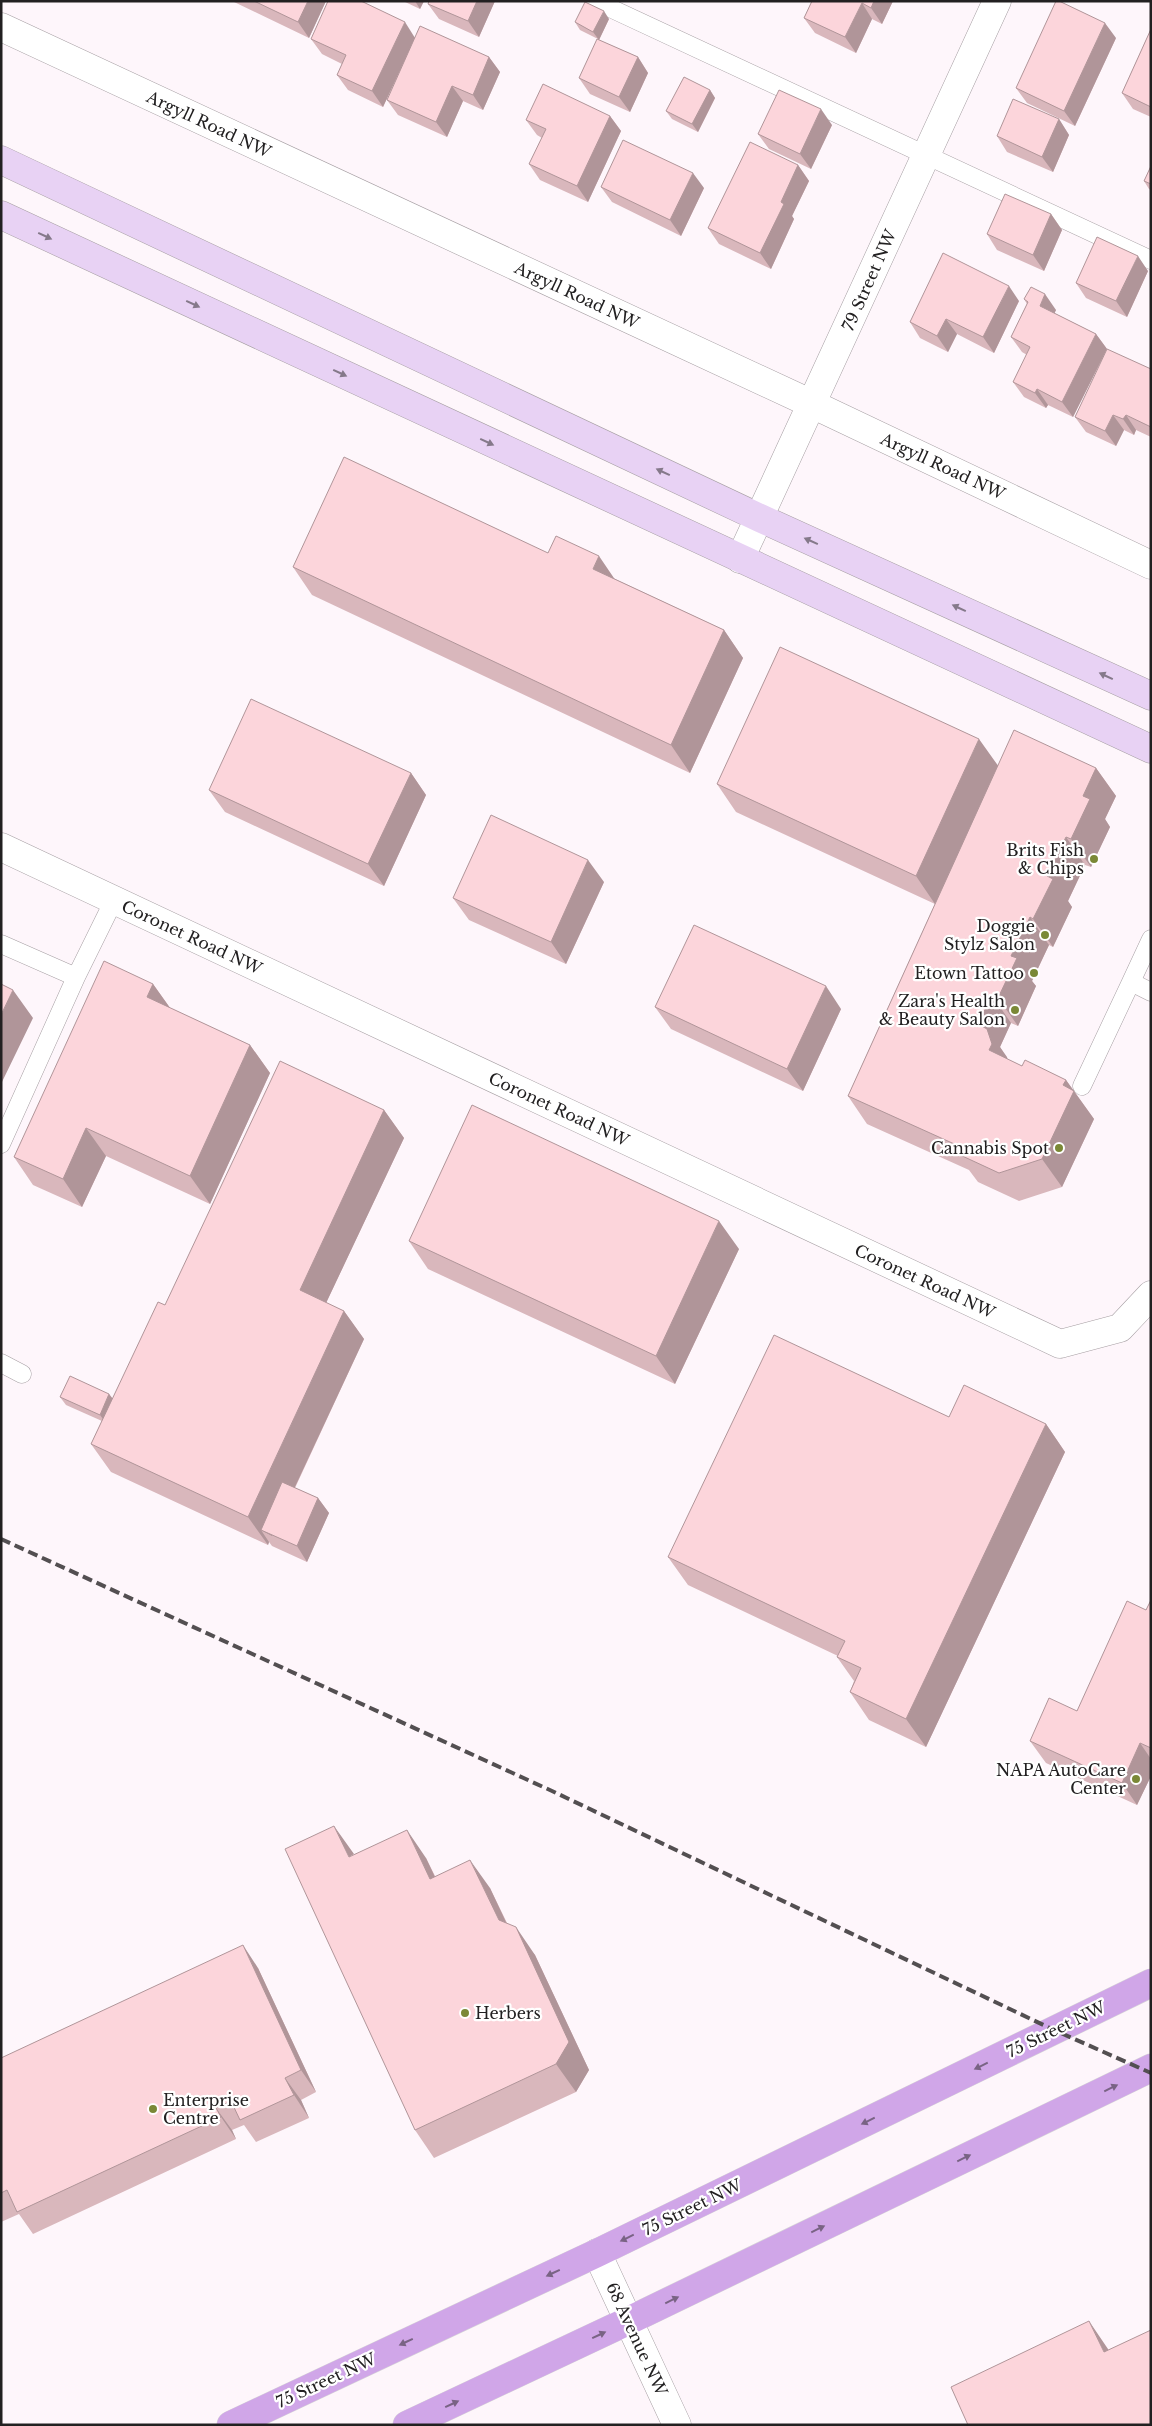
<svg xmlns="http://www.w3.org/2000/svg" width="1152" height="2426" viewBox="0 0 1152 2426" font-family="'Libre Baskerville',serif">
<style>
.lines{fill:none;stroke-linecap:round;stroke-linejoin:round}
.service-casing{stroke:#a69fa3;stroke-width:19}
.minor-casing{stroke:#a69fa3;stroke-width:29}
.tertiary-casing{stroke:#a69fa3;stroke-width:29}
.secondary-casing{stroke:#a69fa3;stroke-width:29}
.primary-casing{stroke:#d7d7d7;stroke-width:29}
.service{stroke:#fff;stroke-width:18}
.minor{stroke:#fff;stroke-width:28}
.tertiary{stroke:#fff;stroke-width:28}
.secondary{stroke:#e8d2f4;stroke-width:28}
.primary{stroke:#d0a6e8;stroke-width:28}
.rail{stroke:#534f51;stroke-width:4;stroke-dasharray:10 5;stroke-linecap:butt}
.wall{fill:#d9b7bc}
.shaded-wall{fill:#b09599}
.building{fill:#fcd5db;stroke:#b09599}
.oneway{fill:#85798a}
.oneway2{fill:#796384}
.poi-dot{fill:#7a8836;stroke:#fff;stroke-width:2}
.labels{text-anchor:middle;stroke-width:4.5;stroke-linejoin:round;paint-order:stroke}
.street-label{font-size:16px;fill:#222021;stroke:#fff}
.poi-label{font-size:16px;fill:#222021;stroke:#fff;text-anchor:end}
</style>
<rect width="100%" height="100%" fill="#fef6fb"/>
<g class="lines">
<g class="service-casing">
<path id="service" d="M595,1l556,259
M1151,939l-20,43 20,10
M1,944l75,33 38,-77
M1082,1086l49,-104
M1,1144l75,-167
M1,1363l21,11"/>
</g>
<g class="minor-casing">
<path id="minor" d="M1,27l811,377 339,161
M1,847l1059,497 60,-16 31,-33"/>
</g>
<g class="tertiary-casing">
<path id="tertiary" d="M740,559l257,-558
M597,2253l80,172"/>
</g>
<g class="secondary-casing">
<path id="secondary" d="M1,160l759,358 391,178
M1,215l1150,534"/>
</g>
<g class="primary-casing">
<path id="primary" d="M231,2425l366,-172 554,-270
M407,2425l221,-104 523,-253"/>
</g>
<use href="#service" class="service"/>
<use href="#minor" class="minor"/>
<use href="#tertiary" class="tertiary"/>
<use href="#secondary" class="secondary"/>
<use href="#primary" class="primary"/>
<path class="rail" d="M1,1539l551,252 502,239 97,43"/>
</g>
<path class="wall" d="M232,1h94l-17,37z
M403,1h21l-4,8z
M429,1h66l-16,36 -40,-18 -11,-15z
M812,1h81l-11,23 -10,-5 -16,34 -41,-20 -11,-15z
M609,19l-10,21 39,17 10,16 -18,39 -40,-18 -11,-16 19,-39 -18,-9 -5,-8z
M1151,29v88l-18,-8 -11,-16z
M415,37l74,20 11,15 -17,38 -20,-9 -16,36 -49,-22 -11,-15 14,-32 -18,39 -35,-17 -11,-15 5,-11 -20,-10 -11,-15z
M1116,38l-41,88 -48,-23 -11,-15z
M710,90l5,8 -17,34 -26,-13 -6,-8z
M610,116l11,15 -33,71 -48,-22 -11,-16 13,-26 -5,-3 -11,-15z
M1059,119l10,16 -16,37 -46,-20 -10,-16z
M832,125l-21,44 -42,-20 -11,-15z
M798,165l11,16 -17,35 2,3 -23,50 -52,-25 -11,-16z
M1151,166v24l-2,-1 -5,-8z
M601,187l103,1 -23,48 -69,-34z
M1051,214l11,16 -18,41 -47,-21 -10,-16z
M1148,271l-21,46 -41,-19 -10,-15z
M1024,299l32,11 -2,3 42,21 11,15 -34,68 -25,-12 -2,3 -22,-11 -11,-15 14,-27 -5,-3 -11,-15 16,-33z
M1019,301l-25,52 -37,-19 -9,18 -28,-14 -10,-16z
M1151,369v68l-15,-7 -2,5 -10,-5 -8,16 -30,-14 -11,-15z
M548,553l67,26 109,51 19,28 -53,115 -378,-178 -19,-28z
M998,765l98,3 20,28 -11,23 5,8 -19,40 -6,-2 -17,36 4,6 -19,40 -4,-2 -17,36 4,5 -18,40 -7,-3 -11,24 7,12 15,7 44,14 28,39 -32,68 -43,14 -41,-19 -9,-12 -102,-46 -19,-28 87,-192 -199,-92 -19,-28z
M411,773l15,22 -42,91 -159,-74 -16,-22z
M604,882l-38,82 -97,-44 -16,-22z
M153,984l17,24 80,37 20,28 -60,131 -104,-48 -24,51 -49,-22 -19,-28z
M655,1007l186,2 -38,82 -132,-62z
M384,1110l20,28 -78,165 18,8 20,28 -69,149 23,10 11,15 -22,49 -35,-16 -3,-4 -1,3 -157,-73 -20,-28 11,-23 -36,-16 -6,-8 49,-3 4,5 52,-94z
M409,1241l330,8 -64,135 -247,-115z
M949,1417l97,7 19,28 -139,295 -57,-27 -19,-28 4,-11 -17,-24 1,-1 -150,-71 -20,-28z
M1151,1600v176l-14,29 -91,-42 -16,-22 47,-30 69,-101z
M354,1854l72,4 9,18 55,12 17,35 28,32 54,115 -13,22 -142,66 -19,-28z
M258,1968l58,124 -15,8 8,18 -53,24 -12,-17 -12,5 4,9 -203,95 -14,-20 -18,8v-164z"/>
<path class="shaded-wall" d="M308,1h18l-17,37 -11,-16z
M415,1h9l-4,8z
M477,1h18l-16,36 -11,-16z
M874,1h19l-11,23 -11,-16z
M862,3l10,16 -16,34 -11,-16z
M604,11l5,8 -10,21 -6,-8z
M405,22l10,16 -32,69 -11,-16z
M1105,23l11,15 -41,88 -11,-15z
M489,57l11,15 -17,38 -10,-15z
M638,57l10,16 -18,39 -11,-15z
M452,86l11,15 -16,36 -11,-15z
M710,90l5,8 -17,34 -6,-8z
M821,109l11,16 -21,44 -11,-15z
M610,116l11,15 -33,71 -11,-16z
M1059,119l10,16 -16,37 -11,-15z
M798,165l11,16 -17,35 2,3 -23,50 -11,-16 21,-51z
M693,173l11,15 -23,48 -11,-16z
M1051,214l11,16 -18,41 -11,-16z
M1138,256l10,15 -21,46 -11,-16z
M1009,286l10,15 -25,52 -11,-16z
M1045,294l11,16 -5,11 -11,-15z
M946,319l11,15 -9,18 -11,-16z
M1096,334l11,15 -34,68 -11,-15z
M1037,389l11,16 -2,3 -11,-15z
M1113,415l11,15 -8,16 -11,-15z
M1126,415l10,15 -2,5 -11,-16z
M599,556l19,28 -25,-15z
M724,630l19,28 -53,115 -19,-28z
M979,739l20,28 -64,137 -19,-28z
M1096,768l20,28 -11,23 5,8 -19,40 -20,-28 12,-43z
M411,773l15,22 -42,91 -16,-22z
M1066,837l19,28 -17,36 4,6 -19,40 -20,-28 14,-43z
M588,860l16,22 -38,82 -15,-22z
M1030,917l19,28 -17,36 4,5 -18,40 -20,-28 13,-42z
M153,984l20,28 -26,-15z
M826,986l15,23 -38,82 -16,-22z
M13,990l20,28 -32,66v-69z
M992,995l19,28 -11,24 7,10 4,15 -22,-22 -11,-26z
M250,1045l20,28 -60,131 -20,-28z
M1066,1080l28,39 -32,68 -20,-28 21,-74z
M384,1110l20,28 -85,180 -19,-28z
M86,1128l20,28 -24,51 -19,-28z
M719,1221l20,28 -64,135 -19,-28z
M344,1311l20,28 -92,197 -11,-6 8,12 -1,3 -20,-28z
M109,1394l6,8 -9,21 -6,-8z
M1046,1424l19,28 -139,295 -20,-28z
M318,1498l11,15 -22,49 -10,-16z
M1140,1743l11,16v17l-14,29 -15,-22z
M334,1826l20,28 -5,3z
M407,1830l19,28 23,49 -19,-28z
M470,1860l20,28 28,60 -19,-28z
M516,1927l19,28 54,115 -13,22 -20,-28z
M243,1945l15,23 58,124 -15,-22z
M285,2078l16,22 8,18 -15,-23z
M216,2108l16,22 4,9 -15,-22z
M1089,2321l19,28 16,31 -20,-28z"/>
<path class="building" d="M254,1h54l-10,21z
M328,1h33l44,21 -33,69 -35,-16 9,-20 -35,-16z
M429,1h48l-9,20 -40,-17z
M812,1h62l-3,7 -9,-5 -17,34 -41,-19z
M1056,1h3l46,22 -41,88 -48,-23z
M585,2l19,9 -11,21 -18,-10z
M420,26l69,31 -16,38 -21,-9 -16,36 -49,-22z
M1151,29v78l-29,-14z
M597,39l41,18 -19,40 -40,-19z
M684,77l26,13 -18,34 -26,-13z
M543,84l67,32 -33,70 -48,-22 17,-35 -20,-9z
M779,90l42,19 -21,45 -42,-20z
M1013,99l46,20 -17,38 -45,-21z
M623,140l70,33 -23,47 -69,-33z
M750,142l48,23 -17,37 3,2 -24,49 -52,-25z
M1151,166v18l-7,-3z
M1005,194l46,20 -18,41 -46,-21z
M1097,237l41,19 -22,45 -40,-18z
M943,253l66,33 -26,51 -37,-18 -9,17 -27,-14z
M1031,287l14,7 -5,12 56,28 -34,68 -25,-13 -2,4 -22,-11 17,-35 -19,-10 17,-35 -4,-3z
M1107,349l44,20v58l-25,-12 -3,4 -10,-4 -8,16 -30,-14z
M344,457l204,96 8,-17 43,20 -6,13 131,61 -53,115 -378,-178z
M780,647l199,92 -63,137 -199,-92z
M251,699l160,74 -43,91 -159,-74z
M1014,730l82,38 -13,28 7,3 -19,40 -5,-2 -19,39 6,3 -20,40 -3,-2 -19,39 6,2 -19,40 -6,-3 -14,29 9,5 5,15 -3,6 33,16 3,-6 41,20 -3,5 11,6 -32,68 -43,14 -41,-19 3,-7 -113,-51z
M491,815l97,45 -37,82 -98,-44z
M694,925l132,61 -39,83 -132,-62z
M104,961l49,23 -6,13 103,48 -60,131 -104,-48 -23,51 -49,-22z
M1,984l12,6 -12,25z
M280,1061l104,49 -84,180 44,21 -96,206 -157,-73 67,-142 7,3z
M472,1105l247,116 -63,135 -247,-115z
M774,1335l175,82 15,-32 82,39 -140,295 -56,-27 11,-24 -24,-11 8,-16 -177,-84z
M70,1376l39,18 -9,21 -40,-18z
M282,1482l36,16 -21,48 -36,-16z
M1151,1600v148l-11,-5 -18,40 -92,-42 19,-43 28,13 50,-110 19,9z
M334,1826l15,31 58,-27 23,49 40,-19 29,60 17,7 53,115 -13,22 -141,66 -130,-281z
M243,1945l58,125 -16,8 9,17 -54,25 -9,-19 -15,7 5,9 -204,95 -10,-22 -6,3v-135z
M1089,2321l15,31 47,-22v95h-183l-17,-38z"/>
<defs><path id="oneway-solid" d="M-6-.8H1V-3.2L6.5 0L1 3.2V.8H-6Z" transform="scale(1.25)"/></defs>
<g class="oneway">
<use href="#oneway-solid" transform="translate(45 236) rotate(25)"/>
<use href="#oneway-solid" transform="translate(193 304) rotate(25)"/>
<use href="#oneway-solid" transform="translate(340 373) rotate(25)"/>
<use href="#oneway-solid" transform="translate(487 442) rotate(25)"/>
<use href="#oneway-solid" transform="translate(663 472) rotate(-155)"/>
<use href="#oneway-solid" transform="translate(811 541) rotate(-156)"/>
<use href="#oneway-solid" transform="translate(959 608) rotate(-155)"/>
<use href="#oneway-solid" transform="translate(1106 676) rotate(-155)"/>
</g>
<g class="oneway2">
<use href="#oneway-solid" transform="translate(981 2066) rotate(154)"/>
<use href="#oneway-solid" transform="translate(1111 2088) rotate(-26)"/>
<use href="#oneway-solid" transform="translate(868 2121) rotate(154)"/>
<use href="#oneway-solid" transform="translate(964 2158) rotate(-26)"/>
<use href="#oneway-solid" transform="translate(818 2229) rotate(-26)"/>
<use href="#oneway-solid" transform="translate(627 2238) rotate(154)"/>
<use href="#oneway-solid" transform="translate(553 2273) rotate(155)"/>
<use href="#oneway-solid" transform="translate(672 2300) rotate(-26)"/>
<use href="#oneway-solid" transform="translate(599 2335) rotate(-25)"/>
<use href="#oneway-solid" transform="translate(406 2342) rotate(155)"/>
<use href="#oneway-solid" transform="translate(452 2404) rotate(-25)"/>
</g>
<g class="poi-dot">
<circle cx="1094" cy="859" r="5"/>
<circle cx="1045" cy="935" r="5"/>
<circle cx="1034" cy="973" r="5"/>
<circle cx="1015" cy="1010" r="5"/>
<circle cx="1059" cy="1148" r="5"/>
<circle cx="1136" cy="1779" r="5"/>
<circle cx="465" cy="2013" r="5"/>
<circle cx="153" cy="2109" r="5"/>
</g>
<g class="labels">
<g class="street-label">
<text transform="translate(209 124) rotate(25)" y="6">Argyll Road NW</text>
<text transform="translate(869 280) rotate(-66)" y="6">79 Street NW</text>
<text transform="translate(577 295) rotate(25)" y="6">Argyll Road NW</text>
<text transform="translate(943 466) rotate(25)" y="6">Argyll Road NW</text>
<text transform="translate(192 937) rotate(25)" y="6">Coronet Road NW</text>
<text transform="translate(559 1109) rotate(25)" y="6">Coronet Road NW</text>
<text transform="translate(925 1281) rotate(25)" y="6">Coronet Road NW</text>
<text transform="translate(1056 2029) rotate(-26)" y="6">75 Street NW</text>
<text transform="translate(692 2207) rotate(-26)" y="6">75 Street NW</text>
<text transform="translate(637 2339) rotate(65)" y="6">68 Avenue NW</text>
<text transform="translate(326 2380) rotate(-25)" y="6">75 Street NW</text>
</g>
<g class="poi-label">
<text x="1084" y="856">Brits Fish<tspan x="1084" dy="18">&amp; Chips</tspan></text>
<text x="1035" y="932">Doggie<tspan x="1035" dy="18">Stylz Salon</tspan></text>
<text x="1024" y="979">Etown Tattoo</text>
<text x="1005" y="1007">Zara's Health<tspan x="1005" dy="18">&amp; Beauty Salon</tspan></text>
<text x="1049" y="1154">Cannabis Spot</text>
<text x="1126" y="1776">NAPA AutoCare<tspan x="1126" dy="18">Center</tspan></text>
<text x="475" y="2019" text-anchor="start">Herbers</text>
<text x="163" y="2106" text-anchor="start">Enterprise<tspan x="163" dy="18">Centre</tspan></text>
</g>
</g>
<rect width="1152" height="2426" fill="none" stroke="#222021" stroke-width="5"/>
</svg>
